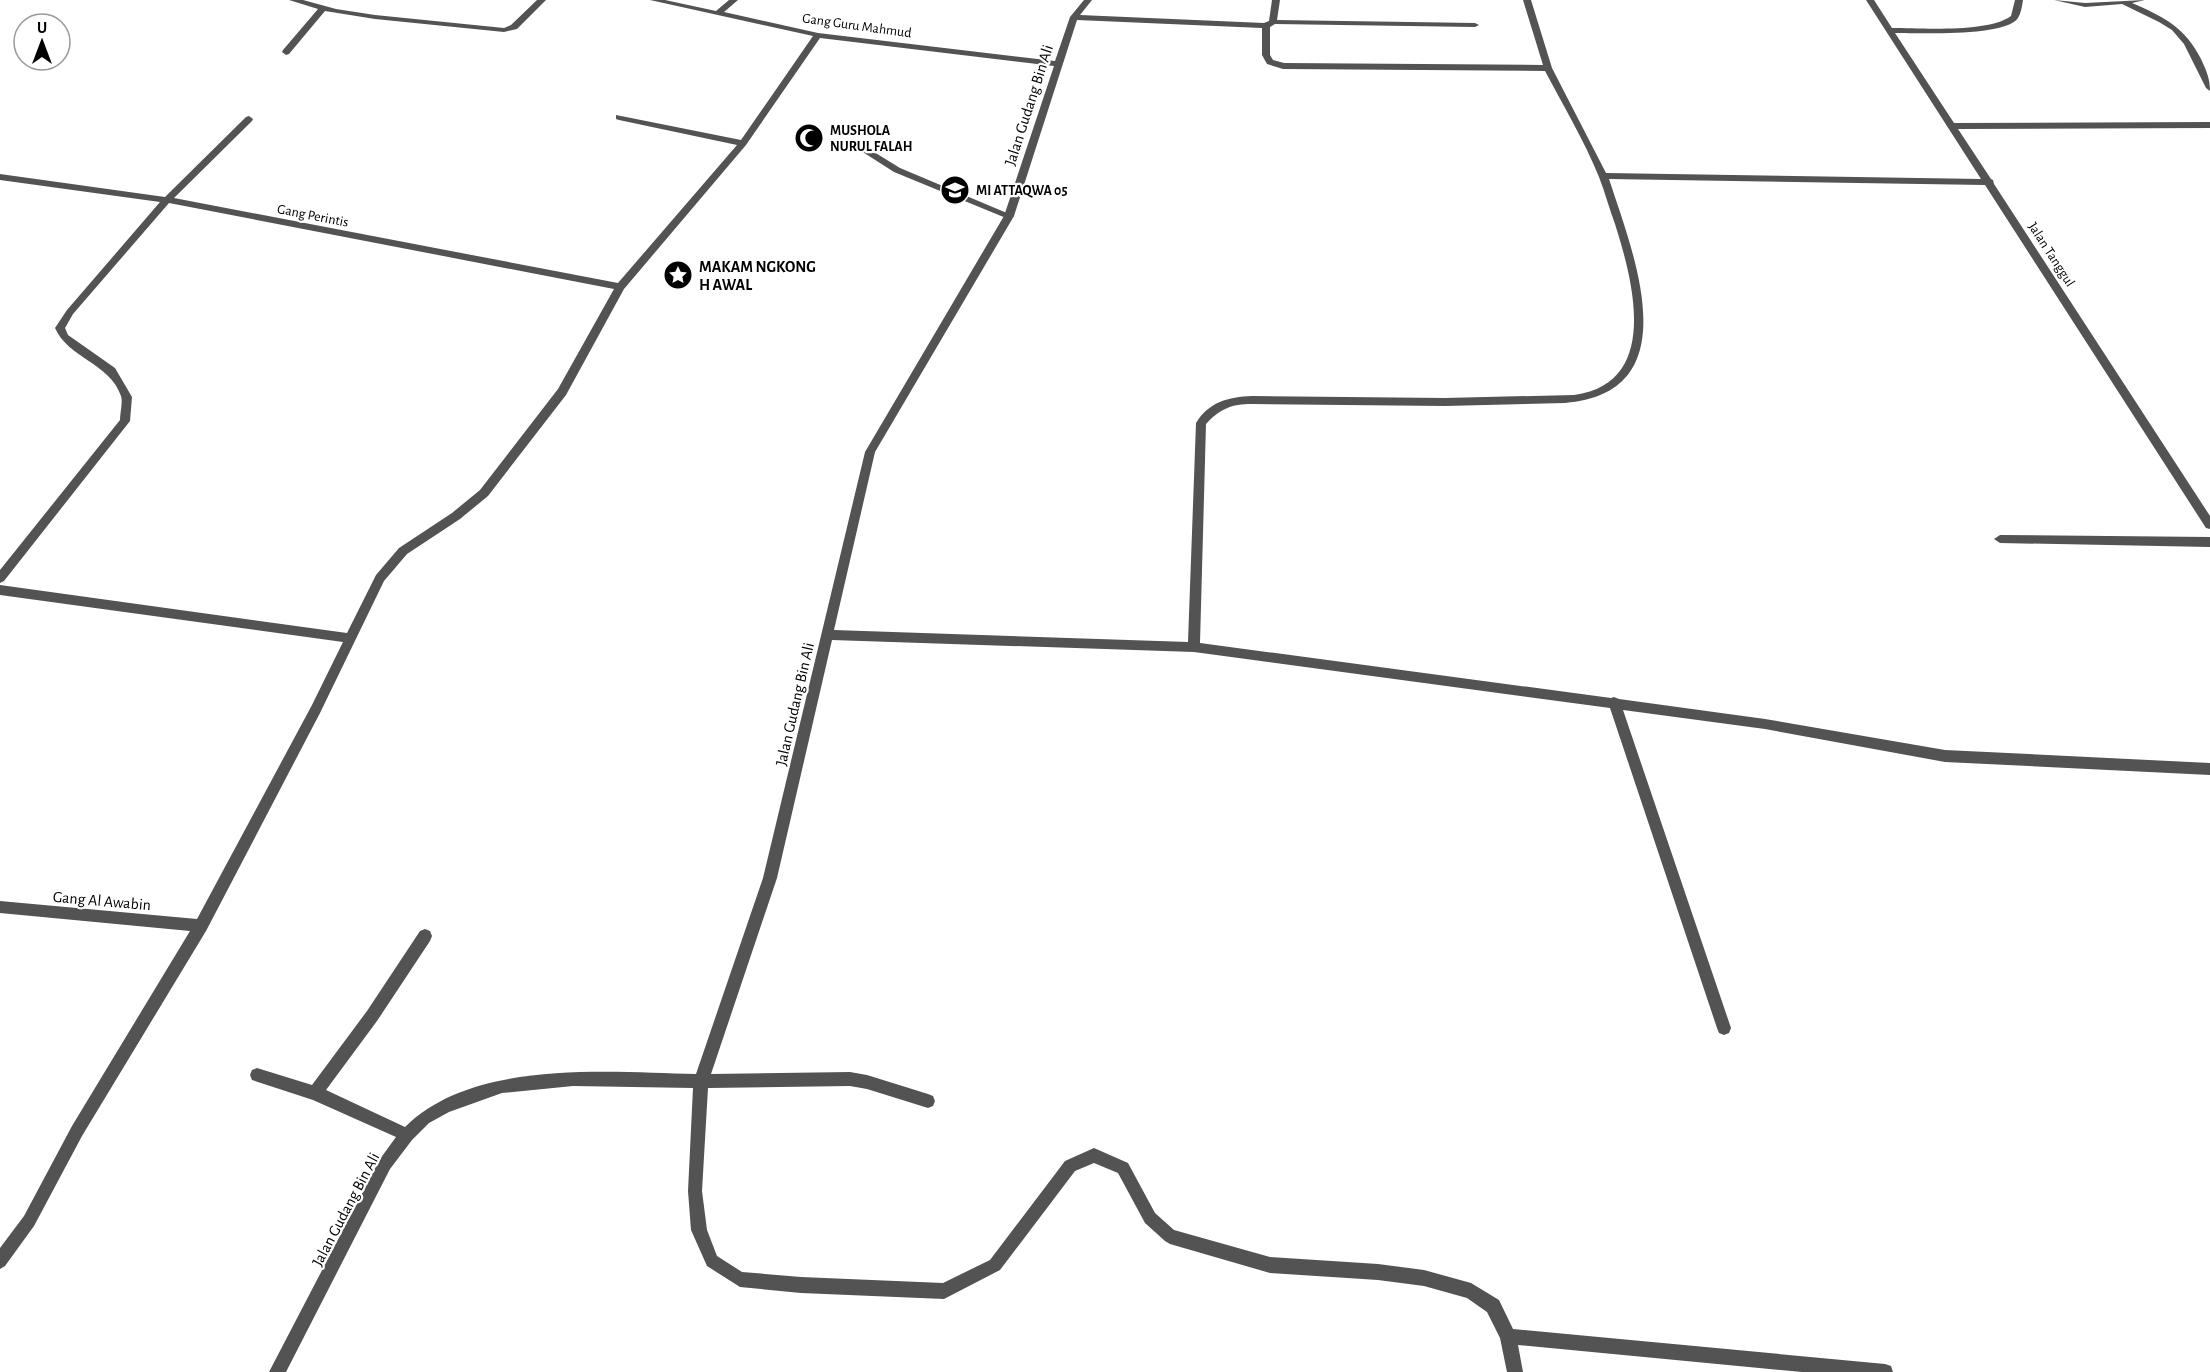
<svg xmlns="http://www.w3.org/2000/svg" width="2210" height="1372" viewBox="0 0 2210 1372" font-family="'Alegreya Sans',sans-serif">
<style>
.lines{fill:none;stroke-linecap:round;stroke-linejoin:round}
.lane{fill:#535353;fill-rule:evenodd}
.street{fill:#535353;fill-rule:evenodd}
.labels{text-anchor:middle;stroke-width:4.5;stroke-linejoin:round;paint-order:stroke}
.far-street-label{font-size:14px;fill:#000;stroke:#fff}
.far-poi-label{font-size:14px;font-weight:bold;fill:#000;stroke:#fff;text-anchor:start}
.street-label{font-size:16px;fill:#000;stroke:#fff}
.poi-label{font-size:16px;font-weight:bold;fill:#000;stroke:#fff;text-anchor:start}
</style>
<rect width="100%" height="100%" fill="#fff"/>
<g class="lines">
<path class="lane" d="M861,144l39,24 114,48 -5,3 -3,-1 -112,-46 -36,-23 -1,-2z"/>
<path class="street" d="M289,0h14l33,9 39,6 129,13 7,-3 26,-25h9l-29,29 -13,3 -129,-13 -50,-8 -36,43 -3,1 -4,-3 1,-2 35,-41z
M650,0h15l51,11 13,-11h9l-14,12 94,21 237,28 15,-44 14,-17h8l-12,15 184,8 5,-2 3,-21h8l-3,20 198,3 4,2 -4,2 -200,-3 -5,3v28l3,5 11,3 259,2 -20,-65h8l21,68 54,105 375,6 -115,-179h8l18,28c30,0 96,5 119,-12l4,-16h8c-1,6 -2,13 -5,18 -13,19 -99,15 -123,15l59,90 256,-1v6l-252,1 33,50 2,1 1,4 216,332v13l-4,-1 -221,-343 -376,-6c24,74 82,214 -44,224l-120,3 -193,-2c-21,0 -32,5 -46,20l-6,219 411,55 3,-1 5,2 146,20 180,31 265,13v12l-265,-13 -180,-33 -142,-19 108,318 -2,5 -5,2 -5,-2 -2,-5 -107,-320 -416,-56 -362,-12 -55,238 -66,196 139,-2 17,3 61,19 5,2 2,5 -2,5 -5,2 -61,-19 -17,-3 -142,2 -6,103 5,39 10,26 25,16 59,5 142,6 47,-23 75,-99 29,-13 34,15 27,50 19,17 96,27 108,7 46,6 47,13 28,17 14,29 372,35 6,2 2,6h-91l-284,-27 5,27h-16l-7,-34 -13,-26 -20,-14 -43,-12 -46,-6 -108,-7 -100,-29 -5,-3 -20,-18 -27,-50 -24,-10 -19,8 -75,99 -56,29 -143,-6 -61,-6 -33,-21 -16,-36 -3,-39 5,-103 -120,-2 -71,7 -53,19 -20,11 -17,17 -22,29 -104,203h-17l111,-213 16,-22 -83,-37 -61,-20 -2,-5 2,-5 5,-2 55,17 55,-74 53,-80 5,-2 5,2 2,5 -2,5 -53,80 -51,69 79,37c68,-68 203,-55 291,-53l67,-196 102,-426 139,-236 50,-150 -234,-28 -74,107 -122,144 -58,106 -78,101 -28,23 -53,35 -23,27 -64,132 -114,218 -124,205 -48,90 -29,40 -5,3v-21l24,-32 48,-90 118,-195 -190,-18v-12l197,18 115,-214 31,-63 -343,-47v-10l347,48 29,-58 23,-27 53,-35 28,-23 78,-101 56,-100 -445,-86 -96,111 -8,14 3,7 47,33 17,29 -2,24 -126,160 -4,2v-13l120,-150c0,-7 3,-18 1,-24 -11,-33 -53,-38 -66,-68l12,-18 93,-108 -160,-22v-6l165,23 81,-80 3,-1 4,3 -1,2 -78,77 444,85 119,-138 -118,-25 -3,-1v-4l125,25 72,-104zM1077,20l185,8v27l5,9 16,5 262,2c18,34 39,69 54,106 6,15 10,31 16,47 18,57 46,159 -41,171l-129,3 -193,-2c-24,1 -43,6 -56,27l-8,219 -354,-12 41,-178 139,-236z
M2054,0l31,3 60,-3 -13,3c32,14 53,24 69,56 5,11 9,19 9,32l-4,-3 -22,-44 -12,-14 -13,-8 -37,-18 -37,3z
M2000,535l210,2v10l-210,-4 -6,-4z"/>
</g>
<defs>
<g id="mosque-disc" transform="scale(1.5)"><circle r="9.5" fill="#000" stroke="#fff"/><path d="M3.5-4.9A6 6 0 1 0 3.5 4.9A5 5 0 1 1 3.5-4.9Z" fill="#fff"/></g>
<g id="school-disc" transform="scale(1.5)"><circle r="9.5" fill="#000" stroke="#fff"/><path d="M0-5L7-2L0 1L-7-2ZM-4 1L0 2.5L4 1V4Q0 6-4 4Z" fill="#fff"/></g>
<g id="sight-disc" transform="scale(1.5)"><circle r="9.5" fill="#000" stroke="#fff"/><path d="M0-6L1.8-2.2L6-1.7L2.9 1.2L3.7 5.4L0 3.3L-3.7 5.4L-2.9 1.2L-6-1.7L-1.8-2.2Z" fill="#fff"/></g>
</defs>
<g fill-rule="evenodd">
<use href="#mosque-disc" x="809" y="138"/>
<use href="#school-disc" x="955" y="190"/>
<use href="#sight-disc" x="678" y="275"/>
</g>
<g class="labels">
<g class="far-street-label">
<text transform="translate(857 25) rotate(8)" y="5">Gang Guru Mahmud</text>
<text transform="translate(313 215) rotate(11)" y="5">Gang Perintis</text>
<text transform="translate(2052 254) rotate(57)" y="5">Jalan Tanggul</text>
</g>
<g class="far-poi-label">
<text x="830" y="135">MUSHOLA<tspan x="830" dy="16">NURUL FALAH</tspan></text>
<text x="976" y="195">MI ATTAQWA 05</text>
</g>
<g class="street-label">
<text transform="translate(1028 105) rotate(-72)" y="6">Jalan Gudang Bin Ali</text>
<text transform="translate(794 704) rotate(-77)" y="6">Jalan Gudang Bin Ali</text>
<text transform="translate(102 900) rotate(5)" y="6">Gang Al Awabin</text>
<text transform="translate(345 1209) rotate(-62)" y="6">Jalan Gudang Bin Ali</text>
</g>
<g class="poi-label">
<text x="699" y="272">MAKAM NGKONG<tspan x="699" dy="18">H AWAL</tspan></text>
</g>
</g>
<g transform="translate(42 42)"><circle r="28" fill="#ffffff" stroke="#999999" stroke-width="1.5"/>
<path d="M0-4.5L10 22L0 15L-10 22Z" fill="#000000"/>
<text y="-9" font-size="16" font-weight="bold" text-anchor="middle" fill="#000000">U</text>
</g>
</svg>
